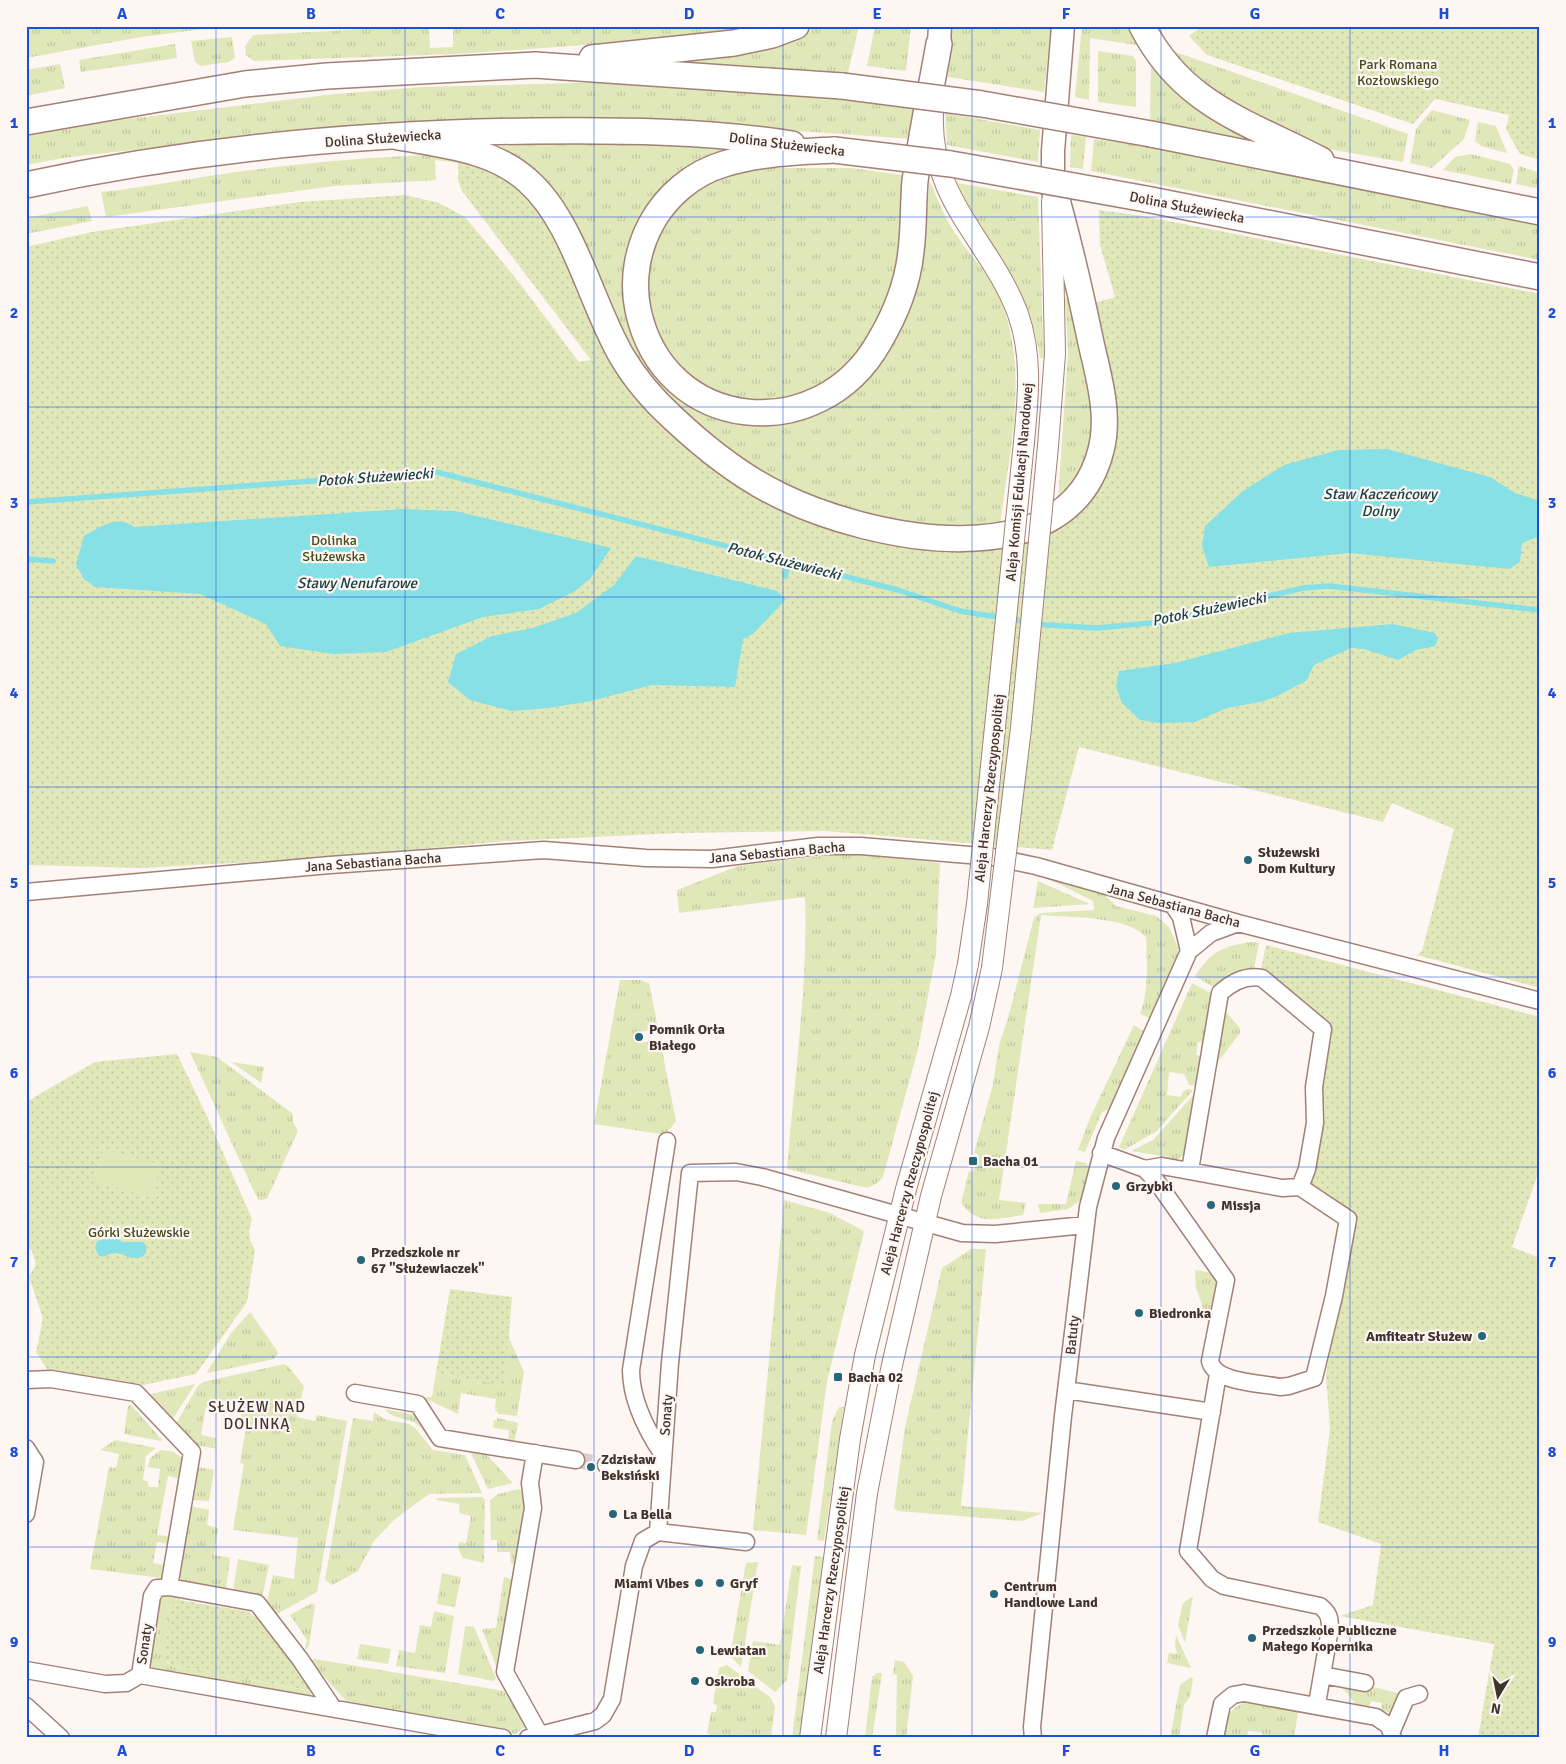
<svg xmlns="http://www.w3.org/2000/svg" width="1566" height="1764" viewBox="0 0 1566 1764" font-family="Signika,sans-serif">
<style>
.grass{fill:url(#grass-tufts)}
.park{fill:url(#park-dots)}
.pitch{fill:#e0e8ba}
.water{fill:#86e0e6}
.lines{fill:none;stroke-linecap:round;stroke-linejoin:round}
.stream{stroke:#86e0e6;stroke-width:5.5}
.minor-tunnel{stroke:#d7cfcb;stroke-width:16;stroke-dasharray:16 8;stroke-linecap:butt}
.minor-casing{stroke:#a28176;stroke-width:19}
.tertiary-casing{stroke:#a28176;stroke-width:22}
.secondary-casing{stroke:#a28176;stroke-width:25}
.primary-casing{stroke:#a28176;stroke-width:28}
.minor{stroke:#fff;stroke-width:16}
.tertiary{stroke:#fff;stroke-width:20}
.secondary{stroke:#fff;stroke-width:22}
.primary{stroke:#fff;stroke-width:25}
.tertiary-bridge-casing{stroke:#a28176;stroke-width:22;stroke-linecap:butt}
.primary-bridge-casing{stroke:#a28176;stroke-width:28;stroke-linecap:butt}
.tertiary-bridge{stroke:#fff;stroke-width:20}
.primary-bridge{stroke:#fff;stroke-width:25}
.grid{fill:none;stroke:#1d4ed8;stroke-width:1;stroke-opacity:0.55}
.poi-dot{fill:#26677b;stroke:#fdf6f3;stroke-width:2}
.labels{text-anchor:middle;stroke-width:4.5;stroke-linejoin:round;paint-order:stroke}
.park-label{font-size:14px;fill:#454b1b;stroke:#fdf6f3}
.street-label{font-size:14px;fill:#40322d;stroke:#fdf6f3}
.poi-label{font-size:14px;font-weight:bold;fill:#40322d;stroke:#fdf6f3;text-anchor:start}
.water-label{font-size:15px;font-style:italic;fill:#174144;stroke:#fdf6f3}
.neighbourhood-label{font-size:15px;letter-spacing:1px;fill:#40322d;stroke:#fdf6f3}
.neatline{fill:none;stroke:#1d4ed8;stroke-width:2}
.grid-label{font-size:16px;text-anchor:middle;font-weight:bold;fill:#1d4ed8}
</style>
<defs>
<pattern id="grass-tufts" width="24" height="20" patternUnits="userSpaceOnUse" patternTransform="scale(1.25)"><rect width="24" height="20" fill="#e0e8ba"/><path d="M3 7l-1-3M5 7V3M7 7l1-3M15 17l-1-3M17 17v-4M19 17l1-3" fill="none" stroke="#c1c7a0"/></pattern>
<pattern id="park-dots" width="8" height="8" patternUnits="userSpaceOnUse" patternTransform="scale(1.25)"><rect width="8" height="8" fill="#e0e8ba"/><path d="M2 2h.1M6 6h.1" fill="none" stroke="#c1c7a0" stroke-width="1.8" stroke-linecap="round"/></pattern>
</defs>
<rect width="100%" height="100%" fill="#fdf6f3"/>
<path class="grass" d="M26,26h201l-86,11 -115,21z
M423,26l6,3 1,19 23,-1v-21h316l-21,5 -107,10 -184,13 -203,7 -8,-6 -1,-9 8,-11z
M817,26h42l-11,47 -180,-11 130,-26z
M875,26h36l-5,45 -39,-5z
M952,26h99l-7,66 -96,-15z
M1082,26h51l7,16 -4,3 -46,-7 -1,62 -14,-3z
M232,37l3,21 -6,4 -29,4 -5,-4 -4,-21z
M175,44l2,14 -96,14 -2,-12z
M1170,50l238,84 -5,28 -75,-13 -50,-17 -65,-32z
M1098,51l35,5 3,5v46l-38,-5z
M1151,63c32,39 61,58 106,79l-1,2 -106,-23z
M60,64l5,24 -39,8v-26z
M620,82l162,10 135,17 -4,30 -259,-18 -245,3 -183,15 -163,19 -37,7v-29l85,-15 225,-27 86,-7z
M1432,110l38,10 -6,19 -32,29 -22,-5 6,-34z
M945,113l95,17 -2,32 -91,-17z
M1478,122l18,4 11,27 -26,-7 -6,-5z
M1071,135l15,2 -3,32 -13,-2z
M1094,139l58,8 388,78v35l-449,-89z
M543,143h86l107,5 -97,80 16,142 117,53 27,-4 48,-23 19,-18 18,-20 23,-47 13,-41 10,-89c8,19 15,38 27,55 11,16 26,32 36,49 40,72 17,162 7,239l-73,1 -34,-4 -97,-28 -65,-37 -84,-78 -152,-231z
M1471,154l39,10 4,6 -3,14 -68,-14 12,-13z
M433,155l25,5v3l-23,-3 1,20 -102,6 -228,31 -5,-25c48,-5 95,-15 143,-21 62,-8 126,-14 189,-16z
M1519,166l21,7v16l-24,-5z
M765,168h86l58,8 -15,108 -29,65 -52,47 -69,6 -53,-20 -35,-44 -11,-58 16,-55 28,-33 41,-20z
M957,183l81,14 6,161h-4c-10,-74 -53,-111 -83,-175z
M88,206l4,15 -66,13v-16z
M1065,298l6,1 16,65 8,64 -8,40 -29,33 10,-150z
M846,853l94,10 -4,91 -18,95 -35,128 -7,7 -9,4 -80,-19c7,-91 21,-181 18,-272l-126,16 -2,-23 61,-24z
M1039,874l61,16 16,16 40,10 13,11 9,20v11l-28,60 -10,-4c9,-23 7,-52 6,-77 -21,-22 -76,-19 -105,-22l-42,285 27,3 -3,12c-26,3 -44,12 -62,-12l8,-32 4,1 5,-18 -4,-1 19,-69 6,-39 9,-27 26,-100 6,-5 54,-3 -1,-9z
M1038,881l52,23 -57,4z
M1252,942l7,1 -5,26 -13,4 -25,16 -21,-13c17,-25 27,-30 57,-34z
M620,980h20l9,3 9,45 -22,5 -2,5 2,4 3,1 21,-3 16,81 -6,8 -9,5 -67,-10z
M1192,983l22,12 -8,48 -8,-1 -2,13 8,2 -5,29 -10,-1 -5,-11 -15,-2 -2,23 14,2 1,-4 5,-4 6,1 -36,41 -33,19 -5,-3z
M1225,1011l15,17v5l-19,25 -6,3z
M1134,1025l11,7 -36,77 -7,3 -17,40 -7,-2 12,-32z
M190,1052l27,5 76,57v8l5,9 -31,68 -9,1z
M231,1062l33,5 -3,16z
M1197,1091l-12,63 -10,7 -7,-4 -37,-6 22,-11z
M1076,1161l10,2 3,4 -8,33 -13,9 -28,4 -2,-9h28z
M784,1200l46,13 34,18 -37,151 -21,153 -53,-5z
M971,1249h15l-25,257 82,7 -21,8 -124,-10 -4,-3 11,-81 37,-159z
M1195,1270l17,3 5,7 -7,48 -14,-40z
M250,1312l28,40 -4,7 -66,14 -1,-1 24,-39z
M509,1338l15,34 -7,44 -19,-2v-2l-3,-1 1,-12 -35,-6 -3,21 -27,-13 -24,-3 25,-1 4,-24 69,12z
M284,1364l4,2 16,20 -7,31 18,4 2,-6 30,6 -30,171 -40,22 -10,-12 6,-27 21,4 4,-41 -65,-8 11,-66 -4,-1 6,-35 -7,-1 4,-23 -24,-4 -1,9 -12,-2 -5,28 15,3 -1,9 3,2 -22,-4 -21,-20 23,-39 5,-4z
M195,1384l-23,36 -26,-25z
M131,1405l31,35 -1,1 -37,-7 4,-28z
M839,1407h5l-20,134 -7,-1 15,-119z
M385,1409l29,6 46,32 1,4 -26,-5c-7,-6 -10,-16 -18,-22 -9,-7 -25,-4 -32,-15z
M374,1412l10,7 25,5 6,4 18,22 32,5 17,38 -53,1 -35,26 -20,21 -16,30 -26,14 -7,-5 28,-162 20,3z
M497,1418l21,5 -4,20 -6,1 1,-14 -16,-2 1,-8 3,1z
M115,1440l41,8 -10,8 -3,24 4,1 2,6h9l2,-18 -12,-2 2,-9 11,-8 13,2 10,8 -4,19 -12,-3 -11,59 10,1 3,4 -2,4 -11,-2 -4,21 10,2 -2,13 -71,-9 19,-102 7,1 3,-14 -19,-4z
M469,1449l15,3 29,31 -25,6z
M198,1467l16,3 -5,31 -18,-1z
M519,1489l8,10 -11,66 -5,-2 -1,-11h-13v-12h-6l-1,-40 8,-6z
M482,1497l3,3 -1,63 -21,-5 -5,-10 1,-6 7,1 5,-27 -12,-3 1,-9 -24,-4 1,-2z
M190,1506l19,4 -2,15 11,3 -4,27 16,3 -4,31 -41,-7 -5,-3z
M815,1556l8,1 -23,181h-8z
M238,1559l31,6 -7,33 -6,-4 -23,-4z
M758,1562l-17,105 -11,-11 16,-93z
M792,1565l9,1 -14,114 -12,12 -27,-21 5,-30 27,4z
M442,1573l19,4 -6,30 -18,-3z
M504,1577l10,3 -13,99 -19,-50 14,-1z
M164,1594l15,2 1,4 -7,-1 -6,63 5,3 138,26 1,-5 -17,-22h3l17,28 -7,6 -152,-27 -6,-7 11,-67z
M1193,1596l-8,47 -7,-18 5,-22z
M312,1603l3,3 -6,40 -5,5 3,-11 -17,-25z
M434,1611l20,5 -9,57 -49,-7 3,-16 16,3 5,-28 11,2z
M467,1626l7,1 22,51 -2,3 -36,-7 7,-47z
M1176,1635l15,33 -24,-5 2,-10 8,1 -2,-9z
M360,1644l31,5 -3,15 -31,-5z
M315,1659l189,32 21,36 -10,7 -166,-30 -40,-44z
M895,1660l9,2 9,14 -7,62h-10l1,-63 -4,-1z
M727,1665l44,33 4,9 -4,31h-56l-8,-5 4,-21h5l1,-7 -4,-1 6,-36z
M877,1673h5l-10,65h-7l7,-61z
M1191,1677l2,2 -3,18 -6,7 -5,34h-9l10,-53z
M1366,1685l31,8v12l-5,8 -11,-2 1,-8 -11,-2 -2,6h-11l-17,-21z
M1256,1701l38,8 4,3 -4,26h-32v-5l-14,-2 -1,7h-25c4,-23 8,-34 34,-37z"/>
<path class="park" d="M1203,26h337v134l-20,-6 -14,-25 3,-14 -74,-16 -22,25 -206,-69 -18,-19z
M458,160l42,12 43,39 103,194 205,126 190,3 62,-61 -13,-169 25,-7 -15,-52 -1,-35 44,6 397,78v694l-123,-33 5,-4 32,-122 -62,-26 -9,19 -304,-75 -27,103 -227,-19 -146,2 -173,8 -184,17 -180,10 -116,-3v-618l66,-15 208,-30 105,-7 34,8 26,14 49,59 65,86 12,-2 -129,-169 -4,-11z
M1266,945l274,72v151l-28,79 28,11v480h-62l16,-94 -154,-28 33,-11 8,-61 -63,-22 12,-93 -4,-54 25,-160 -50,-27 25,-162 -65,-57z
M177,1054l29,60 46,105 -3,12 1,9 5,10 -8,52 -51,72 -58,12 -91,-17 -11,-17 7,-34 -14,-41 7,-13 -4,-13 -6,-5v-144l69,-40z
M450,1289l62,8 -7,89 -69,-13z
M173,1599l77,13 1,3 7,3 53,68v5l-139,-26 -9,-7z"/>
<path class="pitch" d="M103,1149l58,16 -9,33 -58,-17z"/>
<path class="water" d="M1387,449l103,28 25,16 25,8v35l-18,7 -2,19 -11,7 -160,-16 -140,14 -7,-21 3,-20 38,-35 41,-26 54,-15z
M403,509l52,2 156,37 -21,31 -15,12 -36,18 -56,8 -97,35 -53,2 -53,-8 -14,-22 -66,-30 -105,-7 -12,-9 -7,-14 8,-28c16,-9 33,-22 50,-9z
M636,556l141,35 9,8 -33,35 -10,5 -8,48 -83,-2 -61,16 -43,7 -36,3 -42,-11 -22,-18 8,-28 36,-18 40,-8 44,-15 38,-28z
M1393,624l42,9 3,6 -3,7 -19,4 -18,10 -34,-11 -13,-1 -37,17 -8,16 -31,16 -15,5 -33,6 -32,14 -36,1 -19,-3 -18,-17 -6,-16 3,-16 56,-8 114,-30z
M113,1237h4l5,5h21l3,3v8c-10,12 -20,0 -31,0 -6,0 -9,5 -16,3l-4,-8 2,-7z"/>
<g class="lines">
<path class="stream" d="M26,502l410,-30 462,118 62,21 86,14 51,3 64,-6 142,-34 26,-2 211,24
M26,559l27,2
M785,576l4,-13"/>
<path class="minor-tunnel" d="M576,1460l30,5"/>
<g class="minor-casing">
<path id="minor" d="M26,892l304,-27 214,-15 102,8 66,1 106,-13h43l132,11 43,9 202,57 302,78
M1189,951l22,-18 27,-10
M1101,1153l44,16 17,-3 120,22 18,-1 7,-18 8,-46 -1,-36 9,-58 -61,-51c-16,-3 -31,5 -42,15l-30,177
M1145,1169l12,13 69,98 -16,81c5,22 50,22 70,26l9,-1 25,-8 20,-82 14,-77 -48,-32
M1218,1374l-30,177 24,28 12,7 96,20c9,7 10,12 10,23l-13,75
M26,1380l25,-1 85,14 56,59 -23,135
M1066,1390l146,22
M355,1393l63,11 22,34 136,22
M26,1448l9,14 -9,52
M535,1453l-5,30 3,25 -28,164 35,63
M663,1455c-16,-24 -32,-56 -32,-85l36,-229
M606,1465l56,10
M658,1532l88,10
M26,1670l79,14 21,-1 14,-8
M1322,1675l43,8
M26,1706l35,32
M333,1708l-33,-49 -43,-56 -88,-16 -12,1 -5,8 -12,79 363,63
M1392,1731l14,-33 13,-4
M528,1738l67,-17 8,-6 9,-16 22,-133 9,-25 15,-9 12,-169 20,-190 46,-1 26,5 200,56 33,1 90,-9
M1033,1738l-1,-11 31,-311 25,-209 18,-69 83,-187 -8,-34 -8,-12
M1215,1738l7,-34 11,-9 11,-2 132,24 13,9 4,12"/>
</g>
<g class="tertiary-casing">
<path id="tertiary" d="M933,113c-4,88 58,128 85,201 15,42 10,85 6,128
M1048,446l7,-92 -3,-153
M810,1738l40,-299 15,-84 41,-166 55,-193 7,-32
M836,1738l31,-245 25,-128 39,-169 48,-169 13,-59"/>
</g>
<g class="secondary-casing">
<path id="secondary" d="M939,44l1,-18
M1053,186v-35l10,-125"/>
</g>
<g class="primary-casing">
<path id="primary" d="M1142,26c40,79 106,96 179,134
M592,58l142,-15 38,-8 24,-9
M26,122l219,-38 82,-8 208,-11 307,21
M1151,134l389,78
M394,136c46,9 98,12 134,45 46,41 62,120 93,174 14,24 32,45 53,64 32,30 67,58 107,77 88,43 287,86 320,-46 9,-35 -2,-72 -10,-107 -11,-53 -23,-105 -38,-157
M834,150c-36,2 -75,3 -110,14 -31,9 -58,32 -73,60 -14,26 -19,57 -13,86 26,123 181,138 241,32 16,-27 29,-60 32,-91 3,-23 2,-47 4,-70 6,-46 16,-91 24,-137
M26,185c166,-36 338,-52 507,-54 87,-1 174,0 259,13
M1146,199l394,78"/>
</g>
<use href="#minor" class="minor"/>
<use href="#tertiary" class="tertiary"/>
<use href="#secondary" class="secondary"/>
<use href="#primary" class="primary"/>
<g class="tertiary-bridge-casing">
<path id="tertiary-bridge" d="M968,964l9,-60 47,-462
M992,968l29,-240 27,-282"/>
</g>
<g class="primary-bridge-casing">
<path id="primary-bridge" d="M842,86l140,18 169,30
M834,150l117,14 195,35"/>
</g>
<use href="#tertiary-bridge" class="tertiary-bridge"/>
<use href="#primary-bridge" class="primary-bridge"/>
</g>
<path class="grid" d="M216,26v1712M405,26v1712M594,26v1712M783,26v1712M972,26v1712M1161,26v1712M1350,26v1712M26,217h1514M26,407h1514M26,597h1514M26,787h1514M26,977h1514M26,1167h1514M26,1357h1514M26,1547h1514"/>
<g class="poi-dot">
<circle cx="1248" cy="860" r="5"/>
<circle cx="639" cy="1037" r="5"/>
<rect x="968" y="1156" width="10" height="10" rx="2.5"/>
<circle cx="1116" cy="1186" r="5"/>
<circle cx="1211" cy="1205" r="5"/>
<circle cx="361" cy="1260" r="5"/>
<circle cx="1139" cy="1313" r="5"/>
<circle cx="1482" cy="1336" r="5"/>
<rect x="833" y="1372" width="10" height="10" rx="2.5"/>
<circle cx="591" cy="1467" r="5"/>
<circle cx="613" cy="1514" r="5"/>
<circle cx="699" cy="1583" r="5"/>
<circle cx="720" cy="1583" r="5"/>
<circle cx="994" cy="1594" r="5"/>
<circle cx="1252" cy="1638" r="5"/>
<circle cx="700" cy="1650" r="5"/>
<circle cx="695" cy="1681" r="5"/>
</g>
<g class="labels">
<g class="park-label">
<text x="1398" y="69">Park Romana<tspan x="1398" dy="16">Kozłowskiego</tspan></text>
<text x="334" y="545">Dolinka<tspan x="334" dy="16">Służewska</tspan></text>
<text x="139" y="1237">Górki Służewskie</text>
</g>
<g class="street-label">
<text transform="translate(383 138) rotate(-4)" y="5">Dolina Służewiecka</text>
<text transform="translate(787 144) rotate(7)" y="5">Dolina Służewiecka</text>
<text transform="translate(1187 207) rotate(11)" y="5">Dolina Służewiecka</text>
<text transform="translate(1019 482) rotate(-85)" y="5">Aleja Komisji Edukacji Narodowej</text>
<text transform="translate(989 788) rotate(-84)" y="5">Aleja Harcerzy Rzeczypospolitej</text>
<text transform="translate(777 852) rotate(-5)" y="5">Jana Sebastiana Bacha</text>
<text transform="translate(373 862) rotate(-4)" y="5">Jana Sebastiana Bacha</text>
<text transform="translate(1174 905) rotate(15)" y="5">Jana Sebastiana Bacha</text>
<text transform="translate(909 1183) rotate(-75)" y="5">Aleja Harcerzy Rzeczypospolitej</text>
<text transform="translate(1072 1335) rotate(-84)" y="5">Batuty</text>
<text transform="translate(666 1415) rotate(-86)" y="5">Sonaty</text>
<text transform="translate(831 1580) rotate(-82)" y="5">Aleja Harcerzy Rzeczypospolitej</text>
<text transform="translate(144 1644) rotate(-82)" y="5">Sonaty</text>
</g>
<g class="poi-label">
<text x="1258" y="857">Służewski<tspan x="1258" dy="16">Dom Kultury</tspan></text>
<text x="649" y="1034">Pomnik Orła<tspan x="649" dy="16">Białego</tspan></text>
<text x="983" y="1166">Bacha 01</text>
<text x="1126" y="1191">Grzybki</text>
<text x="1221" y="1210">Missja</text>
<text x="371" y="1257">Przedszkole nr<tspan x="371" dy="16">67 "Służewiaczek"</tspan></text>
<text x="1149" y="1318">Biedronka</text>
<text x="1472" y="1341" text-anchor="end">Amfiteatr Służew</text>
<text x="848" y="1382">Bacha 02</text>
<text x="601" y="1464">Zdzisław<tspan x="601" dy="16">Beksiński</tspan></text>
<text x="623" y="1519">La Bella</text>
<text x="689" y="1588" text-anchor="end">Miami Vibes</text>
<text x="730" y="1588">Gryf</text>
<text x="1004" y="1591">Centrum<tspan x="1004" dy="16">Handlowe Land</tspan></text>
<text x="1262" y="1635">Przedszkole Publiczne<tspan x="1262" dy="16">Małego Kopernika</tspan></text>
<text x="710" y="1655">Lewiatan</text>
<text x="705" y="1686">Oskroba</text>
</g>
<g class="water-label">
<text transform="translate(375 477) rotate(-4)" y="5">Potok Służewiecki</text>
<text x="1380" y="499">Staw Kaczeńcowy<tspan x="1380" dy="17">Dolny</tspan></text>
<text transform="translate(784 561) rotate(14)" y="5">Potok Służewiecki</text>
<text x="357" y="588">Stawy Nenufarowe</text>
<text transform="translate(1209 609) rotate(-12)" y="5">Potok Służewiecki</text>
</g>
<g class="neighbourhood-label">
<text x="257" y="1412">SŁUŻEW NAD<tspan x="257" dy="17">DOLINKĄ</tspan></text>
</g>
</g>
<rect width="1566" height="1764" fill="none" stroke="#fdf6f3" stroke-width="55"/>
<g transform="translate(1498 1696) rotate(190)" stroke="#fdf6f3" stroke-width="4" paint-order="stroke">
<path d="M0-4L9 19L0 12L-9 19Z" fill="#40322d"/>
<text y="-8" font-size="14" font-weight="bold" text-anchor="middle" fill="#40322d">N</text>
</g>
<rect x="28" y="28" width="1510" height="1708" class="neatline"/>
<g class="grid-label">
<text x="122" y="19">A</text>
<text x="311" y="19">B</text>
<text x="500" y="19">C</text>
<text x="689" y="19">D</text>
<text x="877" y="19">E</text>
<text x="1066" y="19">F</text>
<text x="1255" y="19">G</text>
<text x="1444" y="19">H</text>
<text x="14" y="128">1</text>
<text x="1552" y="128">1</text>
<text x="14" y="318">2</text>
<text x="1552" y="318">2</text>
<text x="14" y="508">3</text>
<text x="1552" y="508">3</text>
<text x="14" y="698">4</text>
<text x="1552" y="698">4</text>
<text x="14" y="888">5</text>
<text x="1552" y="888">5</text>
<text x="14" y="1078">6</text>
<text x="1552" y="1078">6</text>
<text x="14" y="1267">7</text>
<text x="1552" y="1267">7</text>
<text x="14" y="1457">8</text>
<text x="1552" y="1457">8</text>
<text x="14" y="1647">9</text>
<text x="1552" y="1647">9</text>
<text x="122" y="1756">A</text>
<text x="311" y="1756">B</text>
<text x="500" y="1756">C</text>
<text x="689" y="1756">D</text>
<text x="877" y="1756">E</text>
<text x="1066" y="1756">F</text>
<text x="1255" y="1756">G</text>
<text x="1444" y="1756">H</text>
</g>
</svg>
